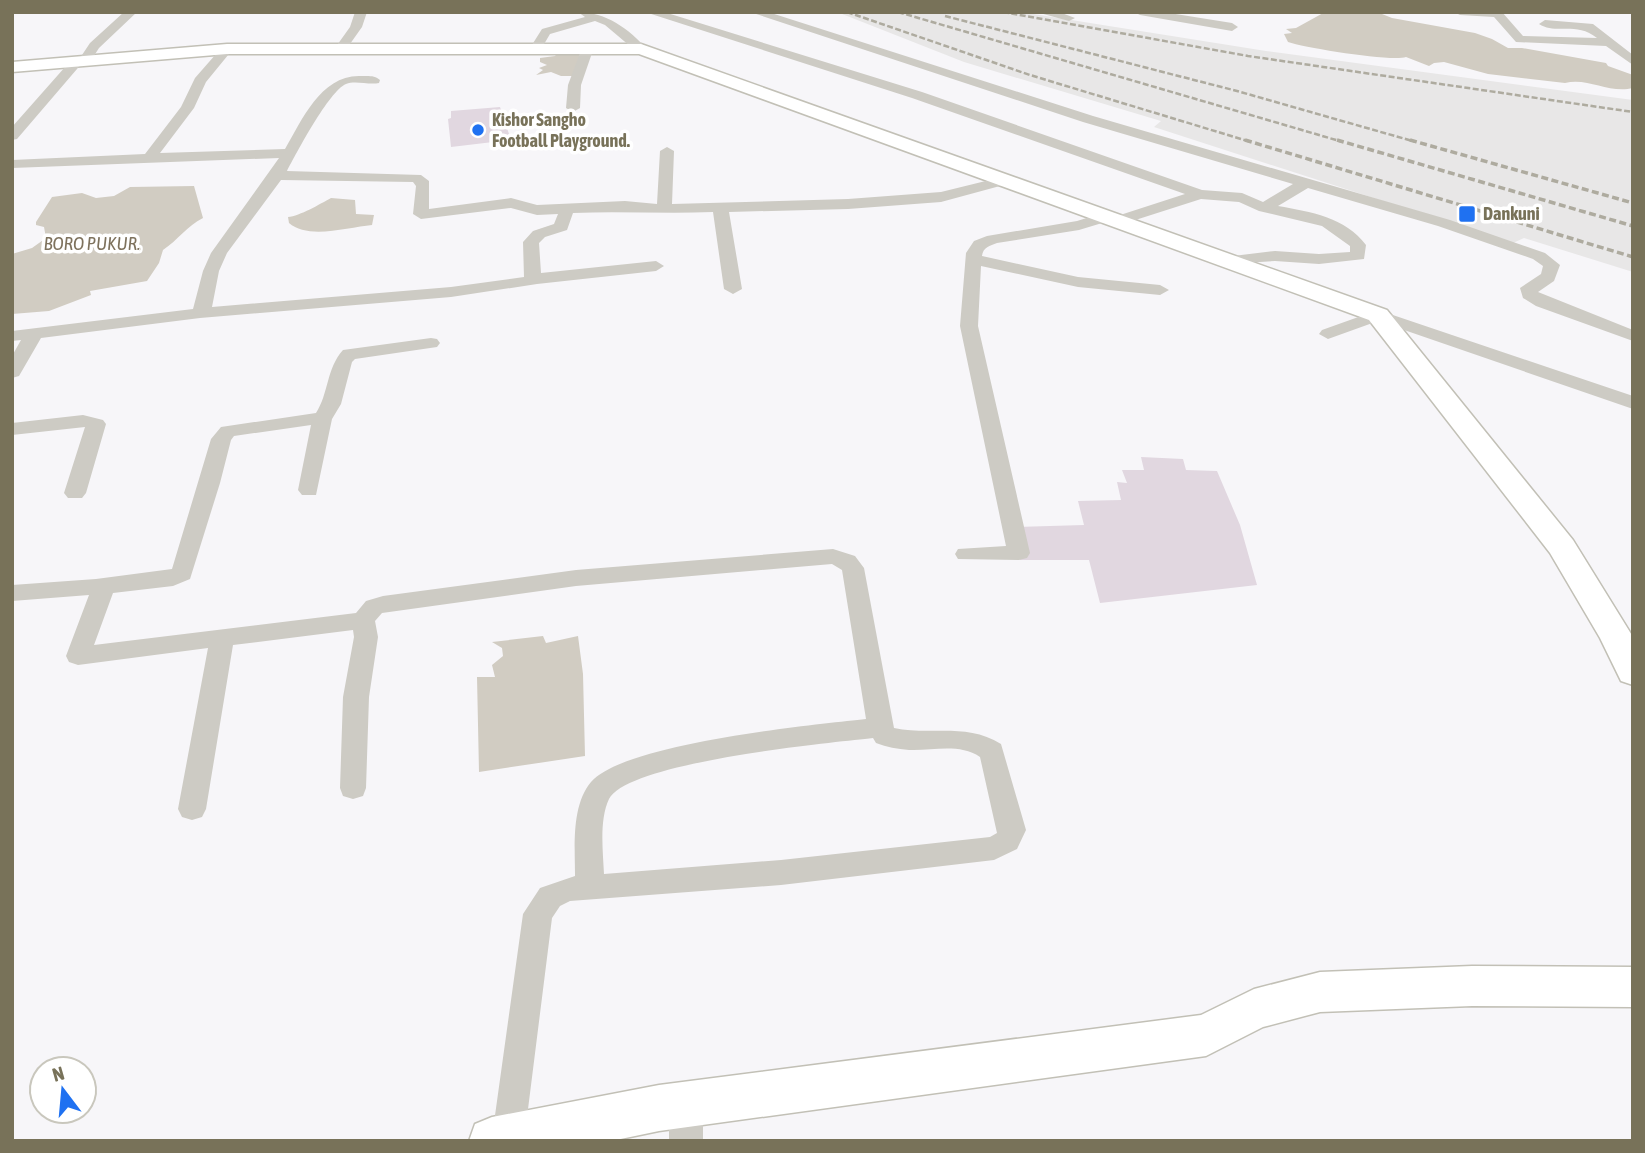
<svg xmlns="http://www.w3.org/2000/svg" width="1645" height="1153" viewBox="0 0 1645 1153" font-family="'Asap Condensed',sans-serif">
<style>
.built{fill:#e8e7e7}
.green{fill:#e1d7e0}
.water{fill:#d1ccc2}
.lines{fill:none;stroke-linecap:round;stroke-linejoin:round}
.secondary-casing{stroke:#c2c0b6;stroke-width:3}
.street{fill:#cdcbc4;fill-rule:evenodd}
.secondary{fill:#fff;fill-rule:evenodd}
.rail-far1{stroke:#aeab9f;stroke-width:2.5;stroke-dasharray:6 2.5;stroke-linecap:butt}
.rail{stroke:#aeab9f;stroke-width:3.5;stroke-dasharray:7 3.5;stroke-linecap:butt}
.poi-dot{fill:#1f71f1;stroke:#fff;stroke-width:2.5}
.labels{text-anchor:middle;stroke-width:7;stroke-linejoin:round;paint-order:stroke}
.far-poi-label{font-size:18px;font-weight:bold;fill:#787259;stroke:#fff;text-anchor:start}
.far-water-label{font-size:19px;font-style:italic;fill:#7e725d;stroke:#fff}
</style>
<rect width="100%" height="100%" fill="#f7f6f9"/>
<path class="built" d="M837,12h184l245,39 367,49v172l-109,-34 -11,5 -359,-116 7,-6 -197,-59z"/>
<path class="green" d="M500,107l11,33 -60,7 -3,-28 3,-1v-7z
M1141,457l42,2 3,11 31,1 23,54 17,60 -157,18 -11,-43h-69l-8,-33 72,-2 -6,-24 43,-1 -4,-18 10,1 -5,-13h22z"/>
<path class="water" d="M1325,12h52l15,6 83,15 17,6 16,9h14l84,15 2,3 25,9v13c-24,6 -45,-11 -68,-5l-77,-9 -44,-12 -10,1 -5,3 -23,-9c-14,5 -100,-9 -118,-15l-4,-8 8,-1 -6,-4 10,-1z
M559,51l21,1 -4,24h-15l-10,-4 -15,3 7,-5 -4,-2 8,-3 -7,-3v-4l15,-2z
M194,186l9,32c-16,8 -25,22 -40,32l-4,13 -12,18 -57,10 1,4 -42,16 -37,3v-60l20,-6 14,-10 -2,-11 -8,-2v-3l16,-25 30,-4 14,5 18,-2 16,-9z
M331,198l24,2 1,14 18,1 -2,10c-23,2 -64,15 -83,-2l-1,-6c12,-1 32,-13 43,-19z
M543,636l3,7 32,-7 5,38 2,82 -106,16 -2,-95h18l-3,-12 11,-9 -1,-8 -10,-6z"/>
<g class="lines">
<g class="secondary-casing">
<path id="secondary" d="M227,44h414l746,266 186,230 60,97v48l-12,-4 -21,-43 -50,-85 -181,-233 -730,-266h-412l-215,18v-10z
M1472,966l161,1v40l-161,-1 -152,6 -57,15 -57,29 -547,75 -48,10h-142l6,-17 17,-7 167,-32 542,-70 53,-26 66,-17z"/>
</g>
<path class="street" d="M124,12h13l-38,36 -9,14h-7l-66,77 -5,1v-13l61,-69h7l10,-15z
M355,12h12l-5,15 -17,24h-8l-2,-3 15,-21z
M578,12c28,0 51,17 69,37l-10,3 -32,-27 -10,-4 -45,13 -10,17h-8l-2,-3 12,-19 43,-12z
M645,12h19l258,80 280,98 40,3 21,9 30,-18 -210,-62 -333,-110h18l325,104 357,104 95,33 15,12 -6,16 -16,11 95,38v11l-97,-35 -13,-8 -3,-10 21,-14 2,-8 -10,-7 -95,-33 -130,-38 -30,18c33,6 67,11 88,39l-2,14 -45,5 -44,-3 -48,3 -2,-3 2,-3 6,-2 42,-5 44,3 31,-2v-6l-28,-20 -63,-15 -20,-9 -38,-3 -75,24h-12l-2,-3 2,-3 71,-23 -273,-96z
M1036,12h23l16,6 -6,3z
M1134,12h29l69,11 6,4 -6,4 -92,-16z
M1454,12h48l21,24 74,2c-21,-17 -41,-3 -58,-14l6,-4 48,4 40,31v10l-27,-19 -90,-4 -22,-25 -34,-2z
M582,44l10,9 -11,32 -1,23 -7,4 -7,-4 2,-23 12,-32 -4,-5z
M227,45l6,4 -27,33 -12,26 -34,45 125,-4c17,-29 36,-74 75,-73 8,0 15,-1 20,4l-1,3c-11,2 -24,-3 -33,1 -17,7 -50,70 -59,87l134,4 8,6v28l82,-11 26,7 88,-4 32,3 3,-53 7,-4 7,4 -2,53 176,-5 93,-7 65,-16 7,4 -2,3 -70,19 -93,7 -119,3 13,77 -9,5 -9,-5 -11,-77c-47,2 -93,-1 -140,1l-6,17 -22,7 -6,6 2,30 115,-12 8,5 -8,5 -119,13 -86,13 -251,21 -159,20 -22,38 -7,2v-22l9,-16 -9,1v-10l181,-22 10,-38 8,-18 68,-95 -267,10v-8l133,-6 36,-47 14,-29 28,-32zM281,180l132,2 3,4 -3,28 8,5 90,-11 26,7 21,-1 -4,10 -21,7 -10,11 1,35 -73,10 -239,20 7,-36 8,-18z
M1106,212l8,5 -2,3 -33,10 -82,13c-7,3 -14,4 -15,13l96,21 82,8 9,5 -9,5 -82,-8 -97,-21 -3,60 52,227 -3,5 -8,2 -61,-1 -3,-5 3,-5 48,-3 -46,-220 6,-73 8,-12 13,-5 90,-15z
M1378,310l255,86v13l-255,-88 -50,18 -9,-5 3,-4z
M431,338l6,1 3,4 -3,4 -82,12 -3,3 -11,42 -9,15 -16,76h-14l-4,-5 13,-65 -77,11 -3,4 -11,43 -30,96 -17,7 -60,7 -19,52 262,-32 10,-12 17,-5 193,-26 257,-21 22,7 9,12 30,160c37,8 72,-6 107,16l25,86 -9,19 -23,11 -213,25 -211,16 -10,5 -8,12 -28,223h-30l-2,-4 31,-223 17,-26 35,-12c0,-29 -4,-70 16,-94 34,-39 220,-57 275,-63l-24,-149 -10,-6 -256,22 -194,27 -7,8 3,16 -9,60 -3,91 -3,8 -10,3 -10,-3 -3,-8 3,-91 11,-60 -1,-7 -120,15 -27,164 -4,8 -10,3 -10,-3 -4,-8 30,-161 -130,17 -9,-3 -3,-6 23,-61 -77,6v-16l84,-6 76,-10 39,-130 10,-12 95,-14c13,-20 10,-44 27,-63zM873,738l3,5c11,4 21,6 33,7 24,1 50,-7 71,7l17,76 -7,4 -209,23 -177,14c-1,-22 -5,-54 5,-75 19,-37 219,-56 264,-61z
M83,415l20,5 3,4 -20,69 -4,5h-14l-4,-5 21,-66 -73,8v-12z
M686,1087l12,5 5,12v37h-34v-37l5,-12z"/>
<use href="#secondary" class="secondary"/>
<path class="rail-far1" d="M847,12l183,63 221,67
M898,12l445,130
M1003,12l245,44 385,56
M945,16l292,75 179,51"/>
<path class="rail" d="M1245,140l388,117
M1337,140l296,86
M1410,140l223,63"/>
</g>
<g class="poi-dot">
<circle cx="478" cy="130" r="7"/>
<rect x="1458" y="205" width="18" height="18" rx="3.5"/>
</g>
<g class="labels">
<g class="far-poi-label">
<text x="492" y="126">Kishor Sangho<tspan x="492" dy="21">Football Playground.</tspan></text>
<text x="1483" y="220">Dankuni</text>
</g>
<g class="far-water-label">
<text x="92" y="250">BORO PUKUR.</text>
</g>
</g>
<rect width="1645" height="1153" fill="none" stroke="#787259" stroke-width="28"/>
<g transform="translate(63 1090) rotate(344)"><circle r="33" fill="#ffffff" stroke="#c9c7bd" stroke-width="2"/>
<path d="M0-5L12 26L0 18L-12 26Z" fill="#1f71f1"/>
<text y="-10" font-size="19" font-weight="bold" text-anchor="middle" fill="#787259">N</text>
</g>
</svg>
